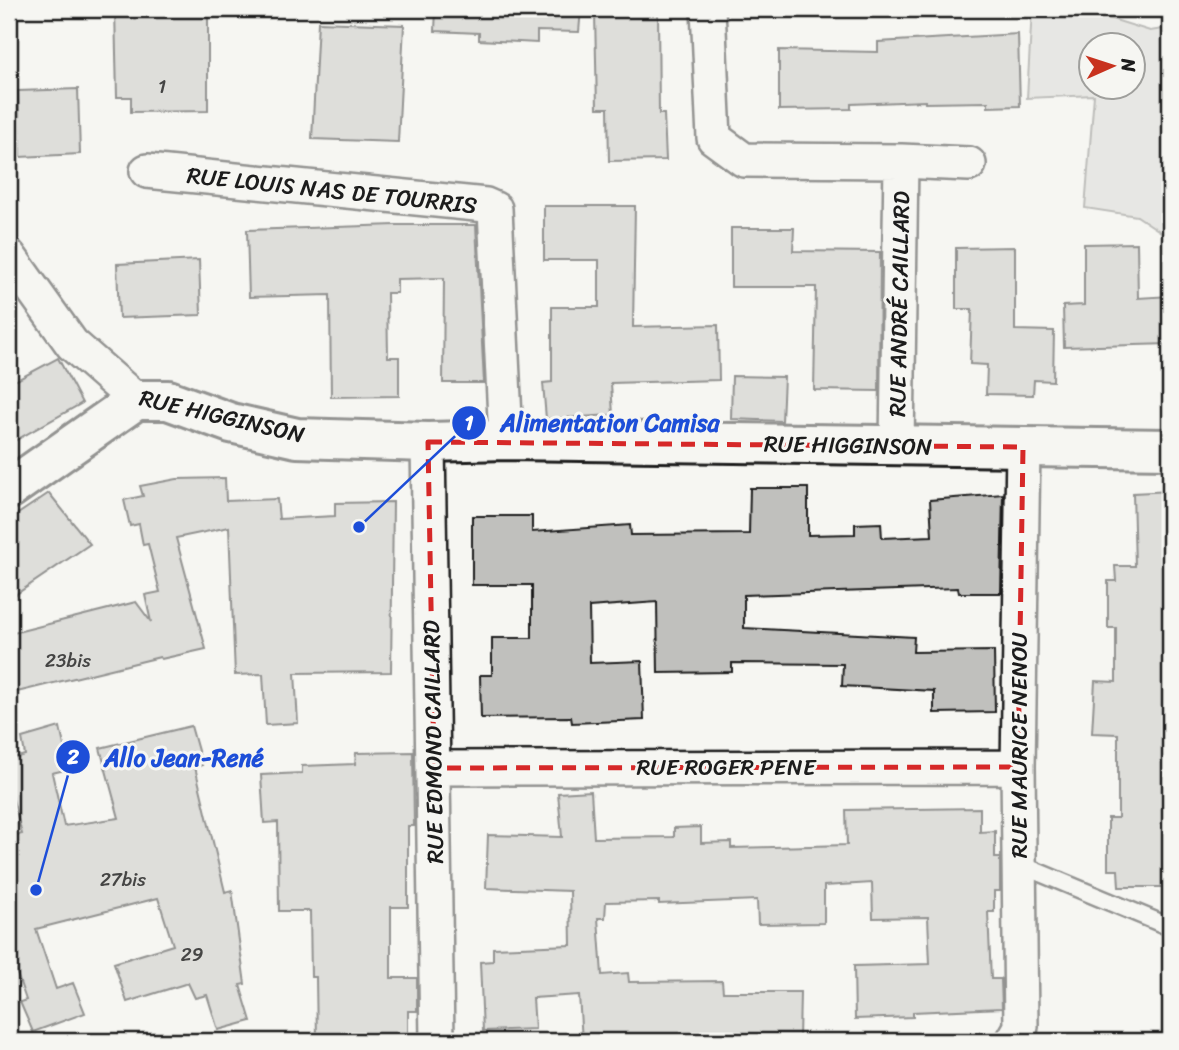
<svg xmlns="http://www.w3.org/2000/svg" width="1179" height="1050" viewBox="0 0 1179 1050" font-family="Sriracha,sans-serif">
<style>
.green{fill:#d6d6d2;stroke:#797977;stroke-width:2;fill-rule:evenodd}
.building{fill:#c0c0bd;stroke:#1c1c1c;stroke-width:2}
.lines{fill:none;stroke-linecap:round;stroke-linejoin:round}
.lane-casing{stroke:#1c1c1c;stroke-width:21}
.street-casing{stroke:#1c1c1c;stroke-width:38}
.secondary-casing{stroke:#1c1c1c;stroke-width:44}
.lane{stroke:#f6f6f2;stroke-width:16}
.street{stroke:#f6f6f2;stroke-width:33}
.secondary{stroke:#f6f6f2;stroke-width:38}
.marked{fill:none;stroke:#d62828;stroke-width:5;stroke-dasharray:14 9;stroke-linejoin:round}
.labels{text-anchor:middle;stroke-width:6;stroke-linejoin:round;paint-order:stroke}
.number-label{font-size:19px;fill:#454544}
.street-label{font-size:23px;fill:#1c1c1c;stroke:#f6f6f2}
.leader{fill:none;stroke:#1d4ed8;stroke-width:2.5}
.callout-dot{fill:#1d4ed8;stroke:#f6f6f2;stroke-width:2.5}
.mark-label{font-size:21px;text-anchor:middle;font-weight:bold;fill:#fff}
.callout-label{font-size:24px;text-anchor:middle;font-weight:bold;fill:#1d4ed8;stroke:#f6f6f2;stroke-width:6;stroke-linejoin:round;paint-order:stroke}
</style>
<rect width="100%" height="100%" fill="#f6f6f2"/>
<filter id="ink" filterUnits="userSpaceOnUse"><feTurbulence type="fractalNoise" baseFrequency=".0143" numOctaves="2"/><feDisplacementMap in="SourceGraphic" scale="14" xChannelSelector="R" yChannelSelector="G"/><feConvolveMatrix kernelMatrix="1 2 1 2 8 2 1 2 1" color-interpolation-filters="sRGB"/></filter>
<g filter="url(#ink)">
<path class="green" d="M1032,9h48l70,22 20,-3v210l-33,-22 -52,-8 9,-113 -67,3zM1092,46h42v42h-42z"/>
<path class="building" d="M115,9h93v102l-77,1v-15h-14z
M436,9h145l-2,23 -42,-1v12l-58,-3v-7l-44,-2z
M658,12l1,102h5l2,46 -57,1 -1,-53h-11l-2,-95z
M318,22l86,3 -6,117 -86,-3z
M1018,34l2,72 -32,1v-5l-63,1v-2l-74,3v5l-72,1v-60l99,2v-10z
M78,89l2,65 -60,3 -2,-66z
M544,206h91l-2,121 85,-2 1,55 -108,3 2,32 -67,4 -3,-36 9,-1v-75h47v-47h-55z
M396,225h80l8,158h-41l1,-105 -47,1v14h-10l1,64h11v39l-68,1 -1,-102 -81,2 -2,-67z
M731,228h63l-1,23 87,1 -1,139 -65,-1 2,-103h-85z
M1137,243l1,55 32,-2v48l-106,3 -1,-41 21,-1v-61z
M1015,247v83l39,1 -1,50 -19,-1 -1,15 -47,-1 1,-29 -17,-1 2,-55h-16v-61z
M199,260l2,55 -82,3 -2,-54z
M58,358l24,45 -73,41v-64h8z
M732,376l52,1 -2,44 -51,-2z
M225,478l1,23 51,-2 2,20 56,-3v-13l58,-1 -2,170 -96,1 3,50 -32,2 -3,-51 -28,1 -6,-148 -53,11 30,111 -45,10 -1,-2 -151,37v-60l127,-32 15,20 -6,-27 15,-3 -12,-48 -5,1 -4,-21 -9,2 -6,-26 19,-4 -3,-10 37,-7z
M750,488h58v47l47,-1v-10l26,-1 1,15 50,-2 -2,-36 73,-6 -2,99h-42l-1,-5 -214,7v33l170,9 -1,15 81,-1 1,61 -61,1v-22l-92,-5 1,-22 -111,-1v9l-74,1 -1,-71 -68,5 1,56 52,-2 2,59 -72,3 -1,-6 -90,1 -1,-43h12v-37h40v-53h-60v-69h60v16l98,-7 1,10 118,-1z
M1170,491v396h-51l-1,-17h-10v-52h10v-84l-26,-1 3,-52 21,1v-54h-8v-47h8l-1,-15h20l-2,-73z
M49,493l41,51 -81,55v-79z
M191,726l11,39 -7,2 30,125 7,-2 13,94 -5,1 11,36 -33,9 -11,-35 -12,3 -7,-15 -61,19 -13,-39 59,-18 -15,-47 -122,31 20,60 17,-6 12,30 -52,19 -13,-30 6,-2 -15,-44 4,-1 -6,-24v-94l13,-3 -13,-50v-25l16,-4 -3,-17 38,-11 9,42 -17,4 12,53 55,-8 -19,-70z
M413,752l1,74h-6v81h-17v71h26v33h-9v30h-91l-1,-64h-5l-1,-66h-31l-1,-89 -14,1 -3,-48 41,-2v-7l53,-2 1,-11z
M591,791l3,47 80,-1v-9l27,-1v16l30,-1v6l116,-3 -1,-35 134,-2v24l15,-1v27h5v33h-6v21h-6l3,67h10l1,29 -89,4v5l-58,2 -1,-53 76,-2 -2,-47 -55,1 -1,-35 -48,3v37l-66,1 -1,-24 -98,4v-3l-53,1 -1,16h-7l4,57 26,-2 1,9 93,-1 1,11h77l-1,49h-217l-3,-46 -46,3 2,31 -52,2 -3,-69 13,-1v-13l78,-3 -1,-54 -84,-3 2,-53 74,2 -4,-44z"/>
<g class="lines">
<g class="lane-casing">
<path id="lane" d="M1019,864l151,63"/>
</g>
<g class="street-casing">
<path id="street" d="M708,9l6,129 30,22 157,1 -4,285
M901,161l68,3
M147,171l339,34 9,4 11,231
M9,256l63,88 64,56
M428,442l9,599
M434,768l584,-1
M1013,1041l8,-14 -3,-260 5,-320"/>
</g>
<g class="secondary-casing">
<path id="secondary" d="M9,489l127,-89h32l63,23 66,15 131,4 78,-2 664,9"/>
</g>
<use href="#lane" class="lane"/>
<use href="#street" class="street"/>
<use href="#secondary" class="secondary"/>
</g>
</g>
<path d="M0 0H1179V1050H0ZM428,442l595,5 -5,320 -584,1z" fill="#f6f6f2" fill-opacity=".55" fill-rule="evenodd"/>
<path class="marked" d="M428,442l595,5 -5,320 -584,1z"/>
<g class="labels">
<g class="number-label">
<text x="162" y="93">1</text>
<text x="68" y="667">23bis</text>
<text x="123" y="886">27bis</text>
<text x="192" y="961">29</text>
</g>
<g class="street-label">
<text transform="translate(332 190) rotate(6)" y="8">RUE LOUIS NAS DE TOURRIS</text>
<text transform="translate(899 304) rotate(-89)" y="8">RUE ANDRÉ CAILLARD</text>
<text transform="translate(222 416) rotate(13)" y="8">RUE HIGGINSON</text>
<text transform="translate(848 445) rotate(1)" y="8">RUE HIGGINSON</text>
<text transform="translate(433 742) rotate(-91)" y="8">RUE EDMOND CAILLARD</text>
<text transform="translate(1019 745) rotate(-90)" y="8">RUE MAURICE NENOU</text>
<text x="726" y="775">RUE ROGER PENE</text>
</g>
</g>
<path class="leader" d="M359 527L469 423M36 890L73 757"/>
<g class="callout-dot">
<circle cx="359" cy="527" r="7"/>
<circle cx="36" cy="890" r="7"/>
<circle cx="469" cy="423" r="18"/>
<circle cx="73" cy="757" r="18"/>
</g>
<g class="mark-label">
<text x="469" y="430">1</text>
<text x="73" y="764">2</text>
</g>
<g class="callout-label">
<text x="610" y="431">Alimentation Camisa</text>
<text x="184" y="766">Allo Jean-René</text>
</g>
<rect width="1179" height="1050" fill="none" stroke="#f6f6f2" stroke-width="35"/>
<rect x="18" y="18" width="1144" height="1015" fill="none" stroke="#1c1c1c" stroke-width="2.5" filter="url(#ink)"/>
<g transform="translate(1112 66) rotate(87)"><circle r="33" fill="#f6f6f2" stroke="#9f9f9c" stroke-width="2"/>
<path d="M0-5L12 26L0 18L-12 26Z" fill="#c8321e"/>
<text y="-10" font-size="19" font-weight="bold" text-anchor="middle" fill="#1c1c1c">N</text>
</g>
</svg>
